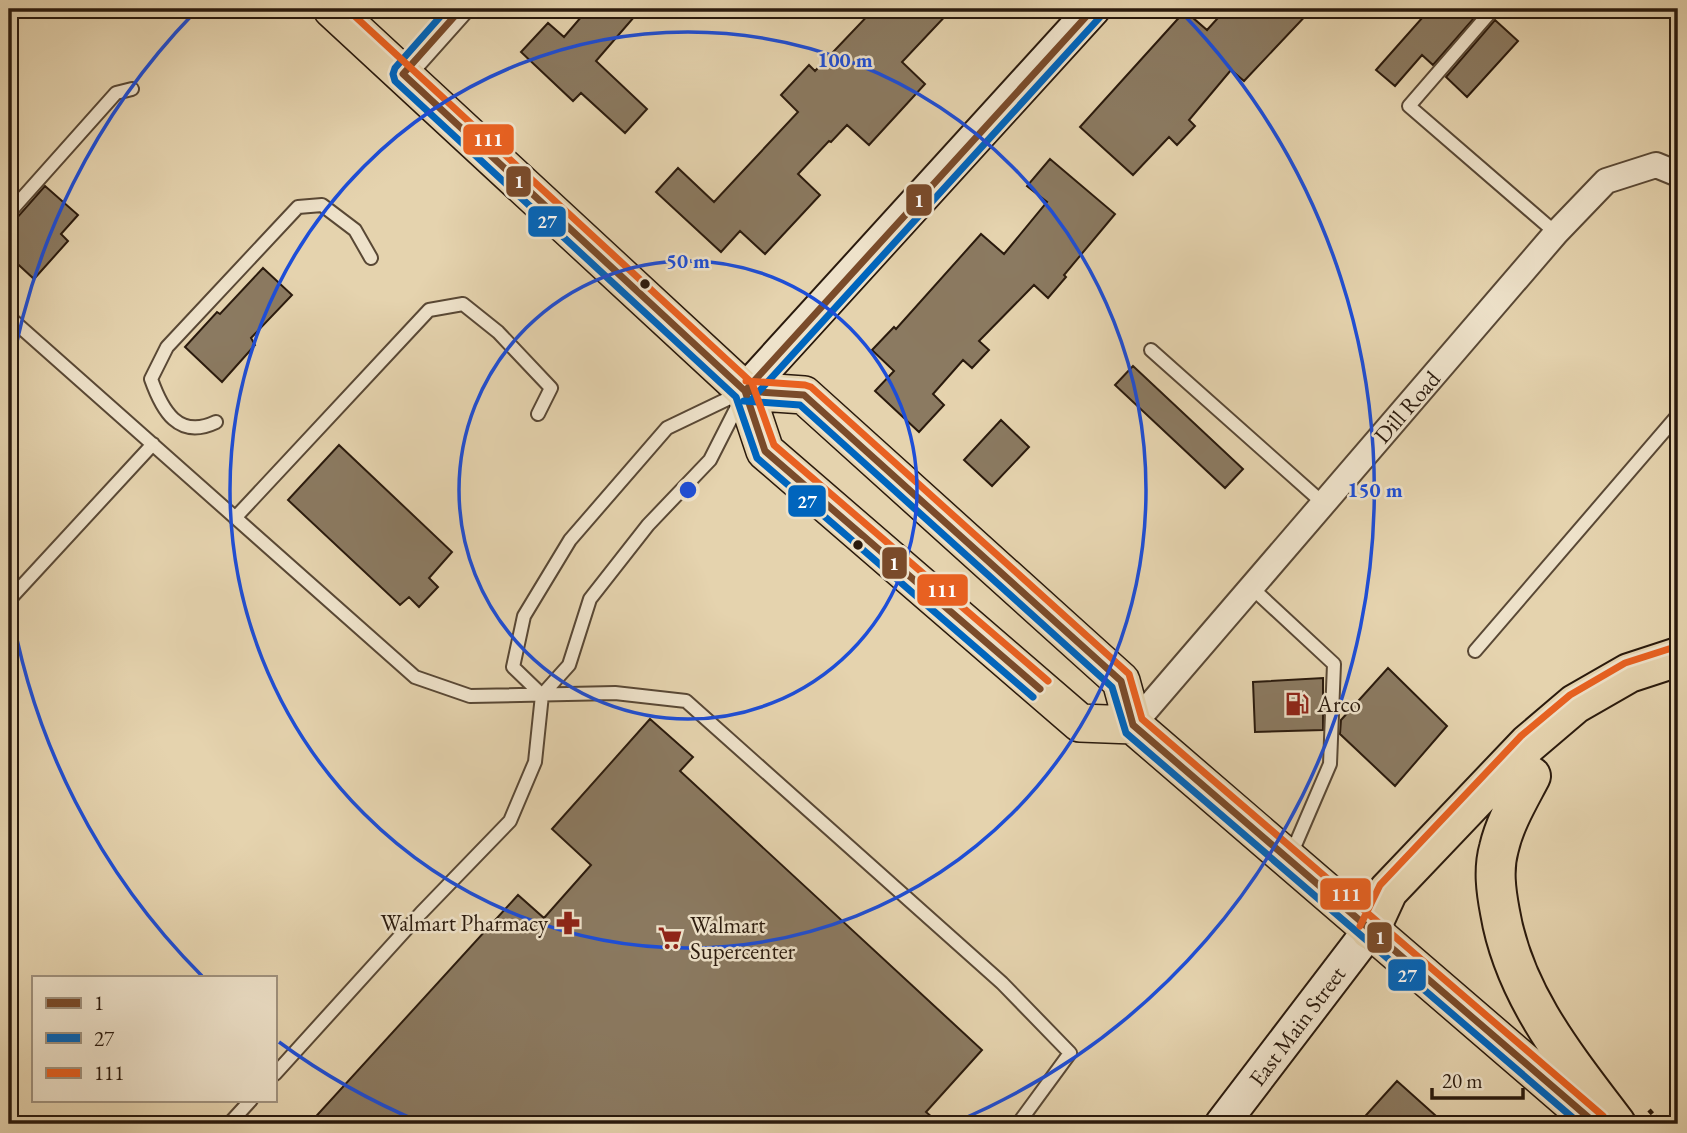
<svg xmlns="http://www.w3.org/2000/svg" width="1687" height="1133" viewBox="0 0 1687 1133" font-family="'EB Garamond',serif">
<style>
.building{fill:#8b7a61;stroke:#2a1a0d;stroke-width:2}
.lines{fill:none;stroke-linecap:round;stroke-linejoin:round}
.lane-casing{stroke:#594835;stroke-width:16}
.street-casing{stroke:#594835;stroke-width:28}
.secondary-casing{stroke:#2a1a0d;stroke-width:37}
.primary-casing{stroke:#2a1a0d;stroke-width:40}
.highway-casing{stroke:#2a1a0d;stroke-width:42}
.path{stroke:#2a1a0d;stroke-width:4.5;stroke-dasharray:5 3.5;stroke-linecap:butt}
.lane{stroke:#eee2ca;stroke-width:12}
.street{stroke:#eee2ca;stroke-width:24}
.secondary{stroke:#eee2ca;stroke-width:33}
.primary{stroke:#e5d3ae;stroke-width:37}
.highway{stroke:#e5d3ae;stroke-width:38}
.bus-1-casing{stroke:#eee2ca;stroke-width:12}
.bus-2-casing{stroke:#eee2ca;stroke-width:12}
.bus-3-casing{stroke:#eee2ca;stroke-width:12}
.bus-1{stroke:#7a4b2a;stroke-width:7}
.bus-2{stroke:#0065bd;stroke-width:7}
.bus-3{stroke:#e86121;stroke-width:7}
.ring{fill:none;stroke:#1d4ed8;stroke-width:3.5}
.bus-dot{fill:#2a1a0d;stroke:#eee2ca;stroke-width:2.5}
.labels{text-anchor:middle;stroke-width:5;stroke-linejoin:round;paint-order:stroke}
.street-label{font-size:23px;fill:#2a1a0d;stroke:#eee2ca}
.poi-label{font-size:23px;fill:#2a1a0d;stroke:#eee2ca;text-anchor:start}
.centre{fill:#1d4ed8;stroke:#eee2ca;stroke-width:3.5}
.ring-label{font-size:21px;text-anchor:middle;font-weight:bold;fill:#1d4ed8;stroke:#eee2ca;stroke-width:5;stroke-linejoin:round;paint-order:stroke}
.line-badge{stroke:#eee2ca;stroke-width:2.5}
.badge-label{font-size:19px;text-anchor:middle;font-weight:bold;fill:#fff}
</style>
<rect width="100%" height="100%" fill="#e5d3ae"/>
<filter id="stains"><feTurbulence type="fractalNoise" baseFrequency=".00286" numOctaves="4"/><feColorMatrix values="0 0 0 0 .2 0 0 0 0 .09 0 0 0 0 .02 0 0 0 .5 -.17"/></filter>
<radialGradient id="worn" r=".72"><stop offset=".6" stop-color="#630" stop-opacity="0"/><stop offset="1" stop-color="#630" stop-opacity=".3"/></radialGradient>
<path class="building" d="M588,9h53l-45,52 51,48 -22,24 -44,-40 -8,8 -52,-49 27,-29 16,14z
M874,9h78l-50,53 23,22 -56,61 -22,-20 -16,17 -2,-1 -31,33 22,21 -55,59 -25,-23 -19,21 -65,-60 22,-24 36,34 84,-90 -17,-17 28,-30 6,6z
M1226,9h86l-68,72 -13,-11 -42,50 6,6 -18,19 -8,-8 -36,38 -53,-48 105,-116 22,19z
M1430,9h52l-49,56 -11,-10 -27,31 -19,-16z
M1495,20l23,21 -51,56 -21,-20z
M1050,159l65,55 -51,61 2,2 -18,21 -14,-13 -55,56 10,9 -17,18 -9,-8 -30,34 11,11 -25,27 -44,-41 19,-20 -22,-21 22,-23 2,2 85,-95 23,20 43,-52 -20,-16z
M45,186l33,29 -17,19 7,7 -34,38 -25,-23v-34l7,-3z
M263,268l29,27 -41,43 4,7 -33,37 -37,-35 32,-35 3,2z
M1133,366l110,103 -18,19 -110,-103z
M1001,420l28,27 -37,39 -28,-26z
M339,445l113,107 -23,26 9,9 -19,20 -10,-10 -9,8 -112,-105z
M1388,668l59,58 -52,60 -55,-52 1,-14z
M1323,678v52l-68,2 -2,-50z
M650,719l43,38 -13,14 302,279 -56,62 14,12h-631l209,-229 26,23 47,-53 -39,-36z
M1397,1081l48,43h-87z"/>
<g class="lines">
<g class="lane-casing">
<path id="lane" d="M1493,9l-84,97 147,127
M9,213l107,-120 16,-4
M9,317l406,360 55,19 145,-3 71,8 316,282 68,70 -52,71
M1151,350l172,153
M216,422c-38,18 -54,-12 -65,-43l16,-32 131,-140 24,-2 33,25 16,28
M235,518l194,-208 34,-6 35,28 53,56 -13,26
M1251,587l83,77 -4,100 -40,93
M9,600l144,-156
M1475,651l203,-236
M542,695l-29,-28 11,-51 46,-76 97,-112 75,-36
M275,1074l146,-161 89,-92 25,-59 7,-67 27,-30 21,-66 58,-74 62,-65 30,-59
M229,1124l22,-24"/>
</g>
<g class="street-casing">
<path id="street" d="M403,74l58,-65
M1133,725l423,-492 50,-52 50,-16 22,9"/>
</g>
<g class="secondary-casing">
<path id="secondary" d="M745,391l348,-382
M1222,1124l148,-194"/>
</g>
<g class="primary-casing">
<path id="primary" d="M332,9l413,382 20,60 315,272 53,2
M745,391l59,4 317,286 12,44 463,399"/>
</g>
<g class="highway-casing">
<path id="highway" d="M1531,776c-12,23 -26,46 -32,72 -6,21 -3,43 1,64 14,83 67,147 116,212
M1370,930l18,-39 140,-147 47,-40 54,-31 49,-16"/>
</g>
<path class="path" d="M1649,1110l13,14"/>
<use href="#lane" class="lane"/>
<use href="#street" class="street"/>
<use href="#secondary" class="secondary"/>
<use href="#primary" class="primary"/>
<use href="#highway" class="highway"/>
<g class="bus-1-casing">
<path id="bus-1" d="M461,9l-58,65 342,317 20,60 275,238
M745,391l59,4 317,286 12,44 463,399
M745,391l348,-382"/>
</g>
<g class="bus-2-casing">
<path id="bus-2" d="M447,9l-52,59 -2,6 2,7 341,316 21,61 276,239
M753,398l348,-382
M744,401l56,4 312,282 14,46 454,391"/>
</g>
<g class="bus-3-casing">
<path id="bus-3" d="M347,9l405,374 22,62 274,236
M746,381l59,4 6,2 318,287 13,45 461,397
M1360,926l20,-41 141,-149 49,-41 55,-32 50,-16"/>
</g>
<use href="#bus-1" class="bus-1"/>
<use href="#bus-2" class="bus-2"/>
<use href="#bus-3" class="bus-3"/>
</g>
<g class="ring">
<circle cx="688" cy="490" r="229"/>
<circle cx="688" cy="490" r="458"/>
<path d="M420 1122A687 687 0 0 1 279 1042M202 976A687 687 0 0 1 9 597M9 383A687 687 0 0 1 194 13M1182 13A687 687 0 0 1 956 1122"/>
</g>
<defs>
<g id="fuel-bare" transform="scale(1.89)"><path d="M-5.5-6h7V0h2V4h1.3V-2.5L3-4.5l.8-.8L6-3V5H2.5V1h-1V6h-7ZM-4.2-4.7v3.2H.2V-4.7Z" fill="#8f2418" stroke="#eee2ca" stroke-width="2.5" paint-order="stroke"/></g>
<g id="pharmacy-bare" transform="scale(1.89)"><path d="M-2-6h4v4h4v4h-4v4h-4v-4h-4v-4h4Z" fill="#8f2418" stroke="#eee2ca" stroke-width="2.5" paint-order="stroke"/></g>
<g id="supermarket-bare" transform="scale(1.89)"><path d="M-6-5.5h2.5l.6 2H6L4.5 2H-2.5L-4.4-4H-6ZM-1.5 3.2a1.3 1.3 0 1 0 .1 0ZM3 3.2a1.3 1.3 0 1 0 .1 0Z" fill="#8f2418" stroke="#eee2ca" stroke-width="2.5" paint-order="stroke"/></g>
</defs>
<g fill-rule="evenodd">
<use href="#fuel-bare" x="1297" y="704"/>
<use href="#pharmacy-bare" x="568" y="923"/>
<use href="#supermarket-bare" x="670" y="938"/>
</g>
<g class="bus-dot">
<circle cx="645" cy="284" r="6"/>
<circle cx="858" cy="545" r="6"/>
</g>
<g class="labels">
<g class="street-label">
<text transform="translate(1407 407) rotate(-49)" y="8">Dill Road</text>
<text transform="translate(1297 1026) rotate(-53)" y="8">East Main Street</text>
</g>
<g class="poi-label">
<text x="1317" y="712">Arco</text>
<text x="548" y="931" text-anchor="end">Walmart Pharmacy</text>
<text x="690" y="933">Walmart<tspan x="690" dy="26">Supercenter</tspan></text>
</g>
</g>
<circle cx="688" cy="490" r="10" class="centre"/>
<g class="ring-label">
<text x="845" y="67">100 m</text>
<text x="688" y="268">50 m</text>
<text x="1375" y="497">150 m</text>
</g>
<g class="line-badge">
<rect x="462" y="123" width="53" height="33" rx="7" fill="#e86121"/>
<rect x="505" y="165" width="27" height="33" rx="7" fill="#7a4b2a"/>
<rect x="905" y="183" width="28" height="34" rx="7" fill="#7a4b2a"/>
<rect x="527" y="205" width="40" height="33" rx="7" fill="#0065bd"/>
<rect x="787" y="484" width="40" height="34" rx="7" fill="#0065bd"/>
<rect x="881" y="546" width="27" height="34" rx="7" fill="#7a4b2a"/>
<rect x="916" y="573" width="53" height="34" rx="7" fill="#e86121"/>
<rect x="1319" y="877" width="53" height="34" rx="7" fill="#e86121"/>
<rect x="1366" y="921" width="27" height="33" rx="7" fill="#7a4b2a"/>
<rect x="1387" y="958" width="40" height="34" rx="7" fill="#0065bd"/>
</g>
<g class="badge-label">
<text x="488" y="146">111</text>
<text x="519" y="188">1</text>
<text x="919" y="207">1</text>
<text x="547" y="228">27</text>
<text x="807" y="508">27</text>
<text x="894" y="570">1</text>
<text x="942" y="597">111</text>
<text x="1346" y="901">111</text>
<text x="1380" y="944">1</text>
<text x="1407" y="982">27</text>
</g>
<rect width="1687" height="1133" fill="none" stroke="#e5d3ae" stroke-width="35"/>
<rect x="10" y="10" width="1666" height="1112" fill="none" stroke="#2a1a0d" stroke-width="3.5"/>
<rect x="18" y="18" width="1652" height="1098" fill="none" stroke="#2a1a0d" stroke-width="2"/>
<rect x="32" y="976" width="245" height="126" fill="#eee2ca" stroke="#a0927e" stroke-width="2"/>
<rect x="46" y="998" width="35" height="10" fill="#7a4b2a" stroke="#a0927e" stroke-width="2"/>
<text x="94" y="1010" font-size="21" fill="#2a1a0d">1</text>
<rect x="46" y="1033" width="35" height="10" fill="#0065bd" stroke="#a0927e" stroke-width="2"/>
<text x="94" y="1046" font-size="21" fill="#2a1a0d">27</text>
<rect x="46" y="1068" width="35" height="10" fill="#e86121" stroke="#a0927e" stroke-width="2"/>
<text x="94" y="1080" font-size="21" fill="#2a1a0d">111</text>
<path d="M1432 1088v10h91v-10" fill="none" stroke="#2a1a0d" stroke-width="3.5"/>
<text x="1442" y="1088" font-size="21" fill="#2a1a0d" stroke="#eee2ca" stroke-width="5" paint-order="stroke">20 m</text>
<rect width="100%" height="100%" filter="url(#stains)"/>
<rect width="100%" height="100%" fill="url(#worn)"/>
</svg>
